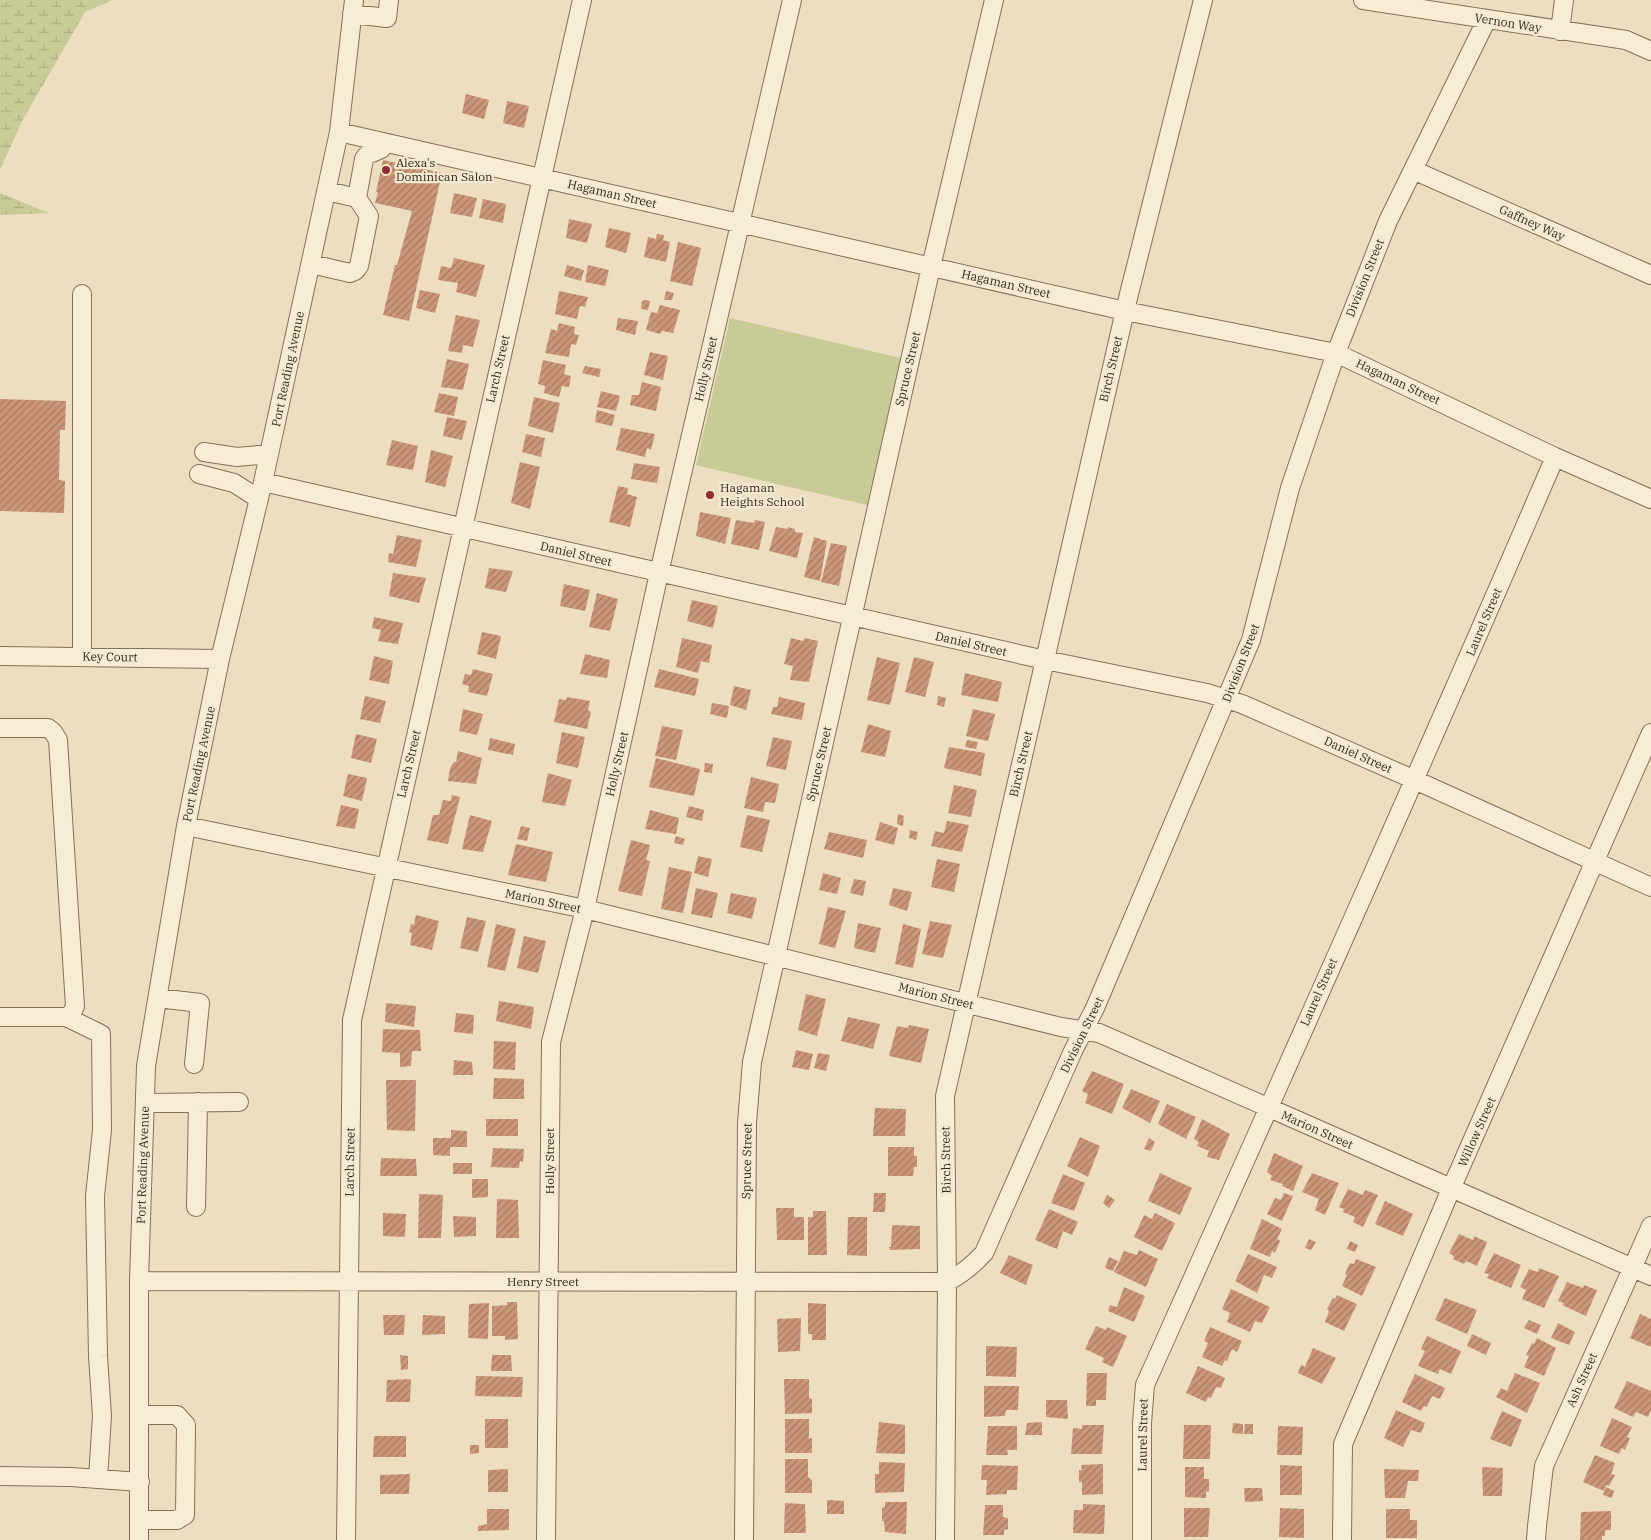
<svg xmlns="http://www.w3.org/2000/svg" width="1651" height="1540" viewBox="0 0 1651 1540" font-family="'IBM Plex Serif',serif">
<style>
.wetland{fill:url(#wetland-marsh)}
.park{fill:#c7cb96}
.building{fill:url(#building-hatch)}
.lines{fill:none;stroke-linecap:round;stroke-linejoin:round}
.minor-casing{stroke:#86705a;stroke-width:20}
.minor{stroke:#f8ecd5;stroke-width:18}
.poi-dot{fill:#942b30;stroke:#f5e9d1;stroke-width:2}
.labels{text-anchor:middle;stroke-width:4.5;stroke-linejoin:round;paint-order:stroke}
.street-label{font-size:12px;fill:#36291e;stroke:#f5e9d1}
.poi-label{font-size:12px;fill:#36291e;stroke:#f5e9d1;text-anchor:start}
</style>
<defs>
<pattern id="wetland-marsh" width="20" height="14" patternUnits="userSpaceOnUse" patternTransform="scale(1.25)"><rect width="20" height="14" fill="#c7cb96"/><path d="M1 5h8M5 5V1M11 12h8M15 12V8" fill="none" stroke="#acae81"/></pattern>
<pattern id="building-hatch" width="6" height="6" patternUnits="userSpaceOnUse" patternTransform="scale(1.25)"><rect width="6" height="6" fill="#cb9778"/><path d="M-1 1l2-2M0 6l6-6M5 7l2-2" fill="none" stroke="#a67b62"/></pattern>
</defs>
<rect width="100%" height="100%" fill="#eddec2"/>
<path class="wetland" d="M0,0h113l-28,12 -63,109 -22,49z
M0,193l49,20 -49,2z"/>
<path class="park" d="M730,318l171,40 -34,147 -171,-40z"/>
<path class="building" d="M466,94l23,6 -5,19 -22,-6z
M507,101l22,5 -5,22 -21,-5z
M383,160l59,13 -33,148 -26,-6 12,-50h2l15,-54 -37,-8 3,-11h-2z
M454,193l23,5 -5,19 -22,-4z
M483,199l23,5 -3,19 -24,-5z
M569,219l23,5 -5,19 -21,-5z
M609,228l22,5 -5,20 -21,-6z
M657,234l7,1 -1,5 7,2 -4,20 -22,-5 4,-20 8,2z
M678,242l23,6 -9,38 -22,-5z
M454,258l31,7 -9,32 -20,-5 2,-9 -20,-3 3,-14 10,2z
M567,265l17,5 -3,11 -17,-5z
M588,265l21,5 -4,16 -20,-4z
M420,290l20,4 -5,19 -19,-5z
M559,291l29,6 -3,10 -5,-1 -3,13 -22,-5z
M666,291l8,2 -2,7h-8z
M646,300l4,1 -2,9 -7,-1 1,-8z
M660,305l20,5 -7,23 -11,-2 -2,3 -14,-4 5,-18 6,1z
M456,315l24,5 -7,27 -10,-2 -1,8 -14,-2z
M618,318l20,3 -3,14 -19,-5z
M559,323l16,4 -1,7 5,1 -3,10 -5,-1 -2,13 -24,-4 6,-24 6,2z
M650,352l18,4 -5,24 -19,-5z
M447,359l22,5 -6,26 -22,-3z
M543,360l23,5 -2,9 7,2 -2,11 -7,-1 -3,11 -15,-4 1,-7 -7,-2z
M585,366l16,3 -2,8 -17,-4z
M642,382l19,5 -5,24 -26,-6 2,-10h7z
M601,391l19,5 -4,15 -19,-4z
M439,393l19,4 -4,19 -20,-4z
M534,397l26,6 -7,30 -25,-7z
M0,399l66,2 -1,29h-5l-1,50 6,1 -1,32 -64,-2z
M597,410l18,5 -3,11 -17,-4z
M447,417l20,4 -5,19 -19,-4z
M621,428l34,6 -4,16 -4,-2 -2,9 -29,-7z
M526,434l19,4 -4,19 -19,-5z
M392,440l26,6 -5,24 -27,-5z
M431,450l22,6 -8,31 -20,-5z
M520,462l20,5 -10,42 -19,-6z
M634,463l26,4 -3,16 -26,-4z
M618,486l10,2 -1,6 10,3 -7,30 -21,-5z
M700,512l31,6 -6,26 -29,-8z
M736,520l18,3 1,-3 10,2 -6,28 -28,-6z
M776,527l11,2 1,-2 7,2v3l8,1 -6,25 -28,-7z
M397,535l25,5 -6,27 -28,-5 1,-9 4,1z
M814,537l13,4 -7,40 -16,-4z
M831,543l16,3 -8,40 -18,-4z
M489,568l24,3 -7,21 -21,-4z
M393,573l33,5 -7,25 -30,-7z
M564,584l26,6 -5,21 -25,-5z
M597,593l21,6 -8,32 -21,-4z
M692,600l26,6 -5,22 -26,-7z
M374,617l29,6 -5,21 -20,-3 3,-11 -9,-2z
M482,632l19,4 -5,23 -19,-5z
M682,638l30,7 -3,18 -8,-2 -3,12 -22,-6z
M791,638l12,3 2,-3 13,3 -9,41 -19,-2 3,-14 -9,-2z
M585,654l25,6 -3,18 -27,-4z
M374,656l19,5 -4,23 -20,-4z
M877,657l23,6 -10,42 -23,-5z
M914,657l20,5 -9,35 -20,-5z
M473,669l20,5 -6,22 -19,-4 1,-6 -7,-2 3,-10 6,1z
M659,669l40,10 -4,17 -41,-9z
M965,673l37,9 -4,20 -37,-7z
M734,686l17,4 -5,20 -16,-5z
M365,696l21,5 -6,22 -20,-4z
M938,696l8,2 -2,9 -7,-2z
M567,697l23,4 -2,9 3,2 -4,17 -33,-7 5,-23 7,1z
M779,697l26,6 -3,17 -31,-6 2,-7h4z
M712,703l17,3 -2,12 -17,-4z
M463,709l20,5 -6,21 -18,-4z
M973,709l22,5 -7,27 -22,-5z
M868,724l23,7 -6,26 -24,-5z
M662,726l21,4 -7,30 -21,-4z
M562,732l23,5 -7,31 -22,-5z
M356,734l21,5 -6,24 -20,-5z
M773,737l19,4 -6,29 -20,-4z
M490,738l25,6 -2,11 -25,-5z
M967,740l11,2 -2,7 -11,-2z
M949,747l36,6 -4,23 -37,-8z
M458,751l24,7 -6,26 -28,-3 2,-13 4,-6h2z
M656,758l44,11 -6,27 -45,-9z
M705,763l8,1 -1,9 -8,-1z
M548,773l24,7 -7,26 -23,-4z
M348,774l19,4 -5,23 -19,-5z
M751,777l28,7 -4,19 -10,-1 -2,10 -19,-4z
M954,785l23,5 -6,27 -23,-4z
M452,795l8,2 -12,47 -21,-4 6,-25h6l4,-15 8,1z
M341,805l18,4 -4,20 -19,-3z
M689,806l15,4 -2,11 -16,-4z
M650,810l29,8 -3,16 -31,-5z
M898,814l6,2 -1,10 -6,-2z
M470,815l22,6 -9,31 -21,-3z
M747,815l23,5 -8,32 -22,-5z
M947,821l22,4 -7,27 -31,-6 4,-15 9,2z
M880,822l18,6 -4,17 -19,-5z
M521,826l9,2 -3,13 -10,-2z
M910,830l8,2 -2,8 -7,-2z
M829,832l38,8 -4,18 -39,-9z
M676,836l9,3 -2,6 -9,-2z
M631,840l19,5 -4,15 4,1 -8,35 -24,-5z
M516,844l37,8 -7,30 -38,-7z
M698,856l14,3 -4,18 -14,-4z
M937,859l23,5 -6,28 -23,-5z
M669,867l23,5 -9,41 -22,-4z
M823,873l18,5 -4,16 -18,-4z
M854,879l12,2 -3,15 -13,-3z
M696,888l22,5 -6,25 -21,-4z
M893,888l19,4 -5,19 -18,-6z
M731,893l26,5 -5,21 -25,-6z
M828,907l18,4 -11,37 -16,-4z
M416,915l23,6 -7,29 -22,-5 2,-12 -3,-1 2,-8 3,1z
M467,917l19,4 -8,31 -18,-4z
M930,921l22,4 -9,33 -21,-4z
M858,923l23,5 -6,25 -21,-5z
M496,924l20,5 -11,42 -18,-4z
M903,924l18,5 -8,39 -18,-4z
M524,936l22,5 -8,32 -21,-5z
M806,994l20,5 -9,37 -19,-6z
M499,1001l35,6 -3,22 -35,-8z
M386,1003l30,3 -2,21 -29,-5z
M456,1013l18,2 -1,19 -19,-2z
M848,1017l32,7 -7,25 -32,-8z
M909,1025l20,4 -8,34 -32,-7 8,-30 11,2z
M383,1029l37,1 1,21h-9l-1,15 -11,1v-14l-18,-1z
M494,1041l22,1 -1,28 -22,-1z
M796,1050l17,4 -4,16 -17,-3z
M818,1053l12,2 -4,16 -12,-3z
M454,1060l18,2 1,13h-20z
M1092,1071l32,13 -12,30 -27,-11 3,-9 -6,-3z
M494,1078l30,1v20h-31z
M386,1080h30l-1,51 -28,-1z
M1131,1089l29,12 -10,22 -28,-15z
M1167,1104l29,13 -10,22 -28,-15z
M875,1108l31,1 -1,27h-32z
M486,1119h32v17h-32z
M1202,1119l28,15 -11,26 -12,-3 2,-6 -12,-5 2,-4 -5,-3z
M451,1130l16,1v16h-17v9l-17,-1v-17h18z
M1080,1137l20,9 -12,31 -21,-11z
M1149,1138l6,4 -4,9 -7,-2z
M888,1147h26v9h3v11h-3l-1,9h-25z
M493,1148l31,1 -1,13 -3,-1 -1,7 -28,-1z
M1274,1153l29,13 -10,25 -11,-5 1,-2 -13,-4 2,-4 -5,-4z
M381,1158l35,1 1,17h-37z
M453,1163h19v11h-19z
M1160,1173l32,15 -12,27 -32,-14z
M1312,1173l27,10 -14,32 -10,-5 4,-11 -17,-7z
M1063,1174l22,9 -11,28 -23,-8z
M472,1179h16v18l-16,1z
M1348,1189l15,6 2,-5 13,5 -15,32 -10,-5 2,-5 -12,-5 1,-3 -5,-2z
M874,1193h12l-1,19h-12z
M1284,1193l9,3 -11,25 -15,-7 8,-16 6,2z
M419,1194l24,1 -2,43h-23z
M1107,1195l8,5 -6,8 -6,-5z
M497,1199l21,1 1,38h-23z
M1385,1201l28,13 -10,22 -28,-12z
M776,1208h18v9h10v23h-27z
M1049,1209l29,13 -6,13 -9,-4 -6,18 -22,-9z
M813,1211h13l1,44h-19v-38h5z
M383,1213l23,1 -1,23 -22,-1z
M1155,1213l20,10 -13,28 -28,-14 10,-22 8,4z
M453,1216l23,1v19l-22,1z
M848,1217h19v39l-20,-1z
M1262,1219l20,10 -5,10 3,2 -5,12 -3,-2 -2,6 -20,-8z
M892,1225l28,1v23l-30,1 -1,-3h2z
M1459,1234l14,6 1,-4 13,6 -10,24 -11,-5 -2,3 -11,-5 1,-3 -5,-3z
M1309,1239l7,3 -5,8 -6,-2z
M1350,1241l8,4 -3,7 -8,-3z
M1139,1250l19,9 -12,28 -32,-15 10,-21 13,4z
M1494,1253l27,12 -10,23 -24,-10 2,-4 -5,-1z
M1248,1254l29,13 -5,11 -8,-3 -7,18 -22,-12z
M1009,1255l24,10 -7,20 -26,-12z
M1109,1257l9,4 -5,10 -8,-3z
M1356,1259l20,8 -14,29 -20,-10 5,-11 -2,-1 5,-11 4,1z
M1539,1268l20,8 -15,32 -22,-9 4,-9 -6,-3 9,-18 9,3z
M1567,1282l16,6 1,-3 13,5 -11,26 -24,-11 2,-2 -6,-2z
M1124,1287l21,9 -11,26 -26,-11 2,-6 7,2z
M1231,1289l39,18 -8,16 -7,-2 -5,11 -23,-10 3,-9 -8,-4z
M1337,1295l20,9 -13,27 -19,-9 4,-11 -2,-2 6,-11 2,1z
M1445,1298l32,12 -10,24 -32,-14z
M507,1302h10l1,37 -13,1v-4h-13v-30l15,-1z
M489,1303l-1,36 -20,-1 1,-34z
M808,1303l18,1v36h-14v-6h-4z
M1640,1314l11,5v28l-21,-9z
M383,1315h22l-1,20h-20z
M423,1315l22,1v18l-23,1z
M801,1318l-1,33 -22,1 -1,-33z
M1529,1320l12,5 -4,9 -13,-6z
M1558,1323l17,9 -6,13 -18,-7z
M1096,1326l10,4 1,-3 20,9 -14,31 -11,-5 2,-4 -19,-9z
M1210,1327l32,14 -5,11 -5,-3 -5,12 -2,-1 -3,6 -20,-9 6,-14 -4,-2z
M1472,1334l19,9 -5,12 -19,-9z
M1427,1336l34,15 -10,23 -11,-5 -2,5 -20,-8 7,-15 -4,-2z
M1537,1338l19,10 -12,28 -20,-9 5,-11 -3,-1 6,-12 2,1z
M986,1346l31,1 -1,30 -30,-1z
M1313,1348l23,10 -14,26 -24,-11 3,-8 4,2z
M400,1355l8,1v13l-7,1z
M492,1355h19l1,16h-21z
M1198,1366l27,12 -4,10 -5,-1 -5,11 -3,-1 -2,5 -20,-9z
M1087,1373h20l-1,27h-10v6h-10z
M1515,1373l25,10 -13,30 -31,-16 5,-9 6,3z
M1415,1374l30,14 -5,11 -8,-3 -5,11 -3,-1 -3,5 -19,-9z
M476,1376l47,1 -1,20 -47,-1z
M411,1379l-1,23h-24l1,-22z
M784,1379h25v19l3,1v14l-27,1z
M1627,1381l24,10v19l-3,7 -12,-5 -3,5 -19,-9z
M984,1386h35l-1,24h-12l-1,6 -21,1z
M1046,1400h21l1,19 -22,-2z
M1396,1410l29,13 -4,10 -10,-3 -8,17 -19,-9z
M1502,1411l20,9 -11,27 -21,-8z
M1612,1418l20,9 -5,10 3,1 -5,12 -3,-2 -3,6 -19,-8z
M485,1419h23v29h-23z
M785,1419h24v20l3,-1v15h-27z
M879,1422l26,3v29l-29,-1z
M1042,1422v13h-17l2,-12z
M1233,1423l10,1v10l-11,-1z
M1245,1424h8v10h-9z
M1082,1425h22l-2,29h-31l2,-26 9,1z
M1184,1425h27l-1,34h-27z
M988,1426h29v24h-10l1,5h-22z
M1278,1426l25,1 -1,28h-25z
M374,1436h32v21h-33z
M470,1445h9v8l-9,1z
M1595,1455l20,8 -4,11 4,1 -6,11 -3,-1 -2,6 -21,-9z
M785,1459h23v18l4,3v13h-27z
M879,1462l26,1 -1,29 -29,1v-19h4z
M1103,1464v30l-21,1v-13h-3v-12h3l-1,-5z
M982,1465l36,1 -1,24h-10v4l-21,1 1,-15h-6z
M1280,1465l22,1v29h-22z
M1185,1467h19v12h5v12l-3,1v6l-21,-1z
M1482,1467l21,1 -1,28h-19z
M508,1469v23h-20v-22z
M1384,1469l35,1 -1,11h-10l-3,17h-20z
M410,1474l-1,20h-29v-19z
M1606,1487l8,4 -2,7 -9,-3z
M1244,1488h18l1,13 -18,1z
M827,1500l17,1v13h-17z
M885,1502h22l-1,32 -21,-2 -1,-11h-2v-13l3,-1z
M785,1503l20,1 1,29h-22z
M1083,1504l22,1 -1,29 -31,-1 1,-23h9z
M985,1505h18v12l5,1v11l-4,1v5h-21z
M1184,1508h26l-2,29h-24z
M1280,1508l24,1v29l-25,-1z
M487,1509h22v21l-31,1v-5l9,-2z
M1386,1509h24v11h7v18h-31z
M1611,1511v19h-6v6h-3v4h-22l1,-28z"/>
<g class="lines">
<g class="minor-casing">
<path id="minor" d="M1363,0l263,40 25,11
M352,14l35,4 2,-18
M1560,31l4,-31
M339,132l786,179 211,42 219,104 96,42
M1413,170l238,105
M357,198l7,-39 3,-4 14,-6 2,-7
M311,264l39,9 5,-2 4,-5 10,-50 -12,-18 -30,-7
M204,452l33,5 32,-3
M199,474l35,9 25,16
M263,482l782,178 162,33 35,11 173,76 236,107
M0,656l220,3
M82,657v-363
M0,728h48l5,4 5,8 17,266 -3,7 -6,4h-66
M186,826l399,83 476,118 38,6 552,243
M158,998l42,5 -6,61
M66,1017l35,17 1,96 -7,66 3,160 4,60 -4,63
M145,1103l94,-1
M196,1207l2,-105
M139,1281l808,1c15,-8 26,-17 37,-29l89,-202 22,-43 156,-368 39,-152 46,-135 52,-132 99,-202
M0,1476l71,1 69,5
M139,1520h38l8,-5 1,-90 -9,-10h-38
M139,1540v-259l7,-215 40,-240 34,-167 43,-177 76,-350 15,-132
M346,1540l6,-520 230,-1020
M546,1540l5,-498 34,-133 74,-336 133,-573
M744,1540l3,-417 5,-61 179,-795 63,-267
M945,1540l2,-258 -2,-186 182,-794 76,-302
M1142,1540v-117l3,-38c138,-309 276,-617 410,-928
M1342,1540l1,-96 108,-255 200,-456
M1536,1540l1,-14 7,-60 107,-240"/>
</g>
<use href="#minor" class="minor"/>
</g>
<g class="poi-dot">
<circle cx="386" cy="170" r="5"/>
<circle cx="710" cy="495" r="5"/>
</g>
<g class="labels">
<g class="street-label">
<text transform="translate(1508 23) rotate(9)" y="4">Vernon Way</text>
<text transform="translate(612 194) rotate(13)" y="4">Hagaman Street</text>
<text transform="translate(1532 223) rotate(24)" y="4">Gaffney Way</text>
<text transform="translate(1365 278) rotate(-68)" y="4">Division Street</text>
<text transform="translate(1006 284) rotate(13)" y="4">Hagaman Street</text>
<text transform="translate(288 369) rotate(-78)" y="4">Port Reading Avenue</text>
<text transform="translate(498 369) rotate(-77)" y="4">Larch Street</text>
<text transform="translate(706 369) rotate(-77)" y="4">Holly Street</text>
<text transform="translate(908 369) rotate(-77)" y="4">Spruce Street</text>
<text transform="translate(1111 369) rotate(-77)" y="4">Birch Street</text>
<text transform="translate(1398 382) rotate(25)" y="4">Hagaman Street</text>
<text transform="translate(576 554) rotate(13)" y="4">Daniel Street</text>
<text transform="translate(1484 622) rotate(-67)" y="4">Laurel Street</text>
<text transform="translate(971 644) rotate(13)" y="4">Daniel Street</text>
<text transform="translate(110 657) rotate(1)" y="4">Key Court</text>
<text transform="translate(1241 663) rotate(-69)" y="4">Division Street</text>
<text transform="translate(1358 755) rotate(24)" y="4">Daniel Street</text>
<text transform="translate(199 764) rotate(-78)" y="4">Port Reading Avenue</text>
<text transform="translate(409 764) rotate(-77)" y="4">Larch Street</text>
<text transform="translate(617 764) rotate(-77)" y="4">Holly Street</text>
<text transform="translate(819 764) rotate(-77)" y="4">Spruce Street</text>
<text transform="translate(1021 764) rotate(-77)" y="4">Birch Street</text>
<text transform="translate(543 901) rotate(12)" y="4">Marion Street</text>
<text transform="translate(1319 992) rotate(-66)" y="4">Laurel Street</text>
<text transform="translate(936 996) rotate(14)" y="4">Marion Street</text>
<text transform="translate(1082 1035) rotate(-64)" y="4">Division Street</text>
<text transform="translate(1317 1130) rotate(24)" y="4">Marion Street</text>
<text transform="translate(1477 1132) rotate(-66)" y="4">Willow Street</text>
<text transform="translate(946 1160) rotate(-91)" y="4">Birch Street</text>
<text transform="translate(550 1161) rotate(-90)" y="4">Holly Street</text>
<text transform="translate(747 1161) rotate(-89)" y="4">Spruce Street</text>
<text transform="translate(350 1162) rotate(-89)" y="4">Larch Street</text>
<text transform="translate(143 1165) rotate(-88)" y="4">Port Reading Avenue</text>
<text x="543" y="1286">Henry Street</text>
<text transform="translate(1582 1380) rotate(-66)" y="4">Ash Street</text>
<text transform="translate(1143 1435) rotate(-89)" y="4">Laurel Street</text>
</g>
<g class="poi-label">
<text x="396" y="167">Alexa's<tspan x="396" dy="14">Dominican Salon</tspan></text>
<text x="720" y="492">Hagaman<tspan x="720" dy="14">Heights School</tspan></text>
</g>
</g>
</svg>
